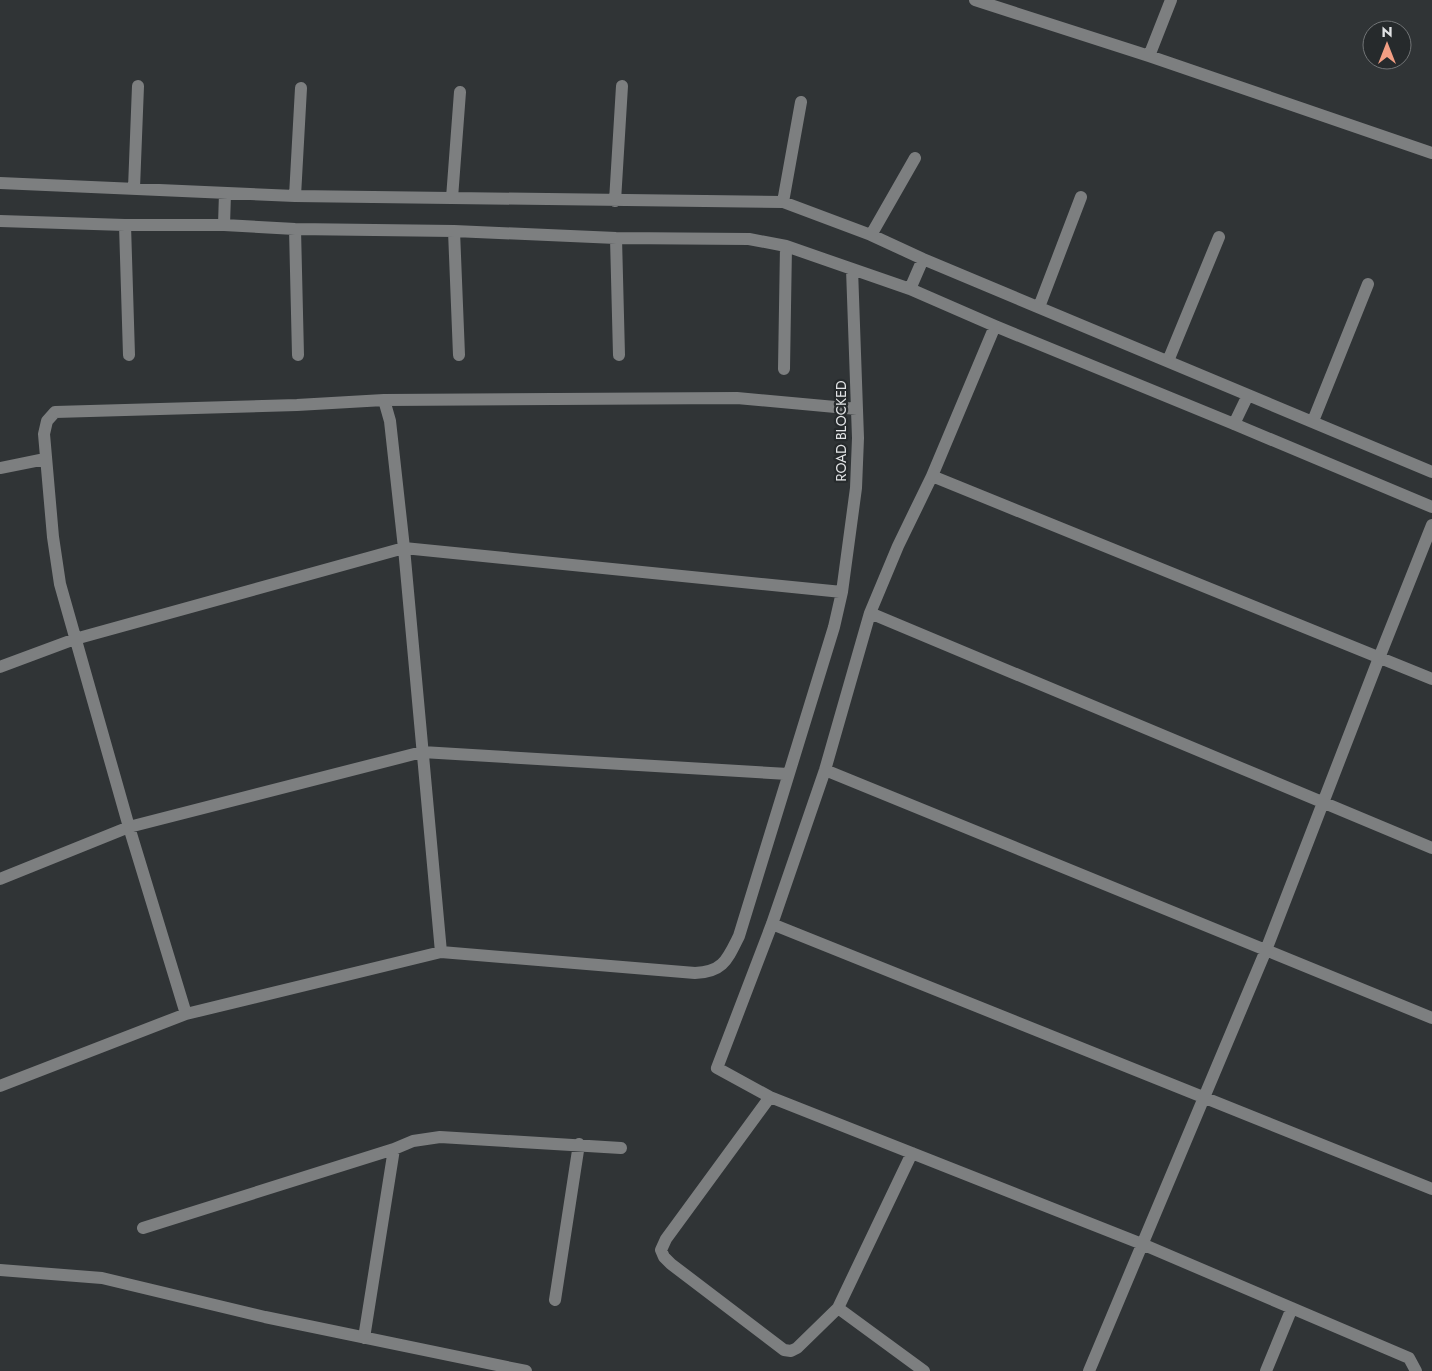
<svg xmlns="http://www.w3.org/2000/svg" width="1432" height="1371" viewBox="0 0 1432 1371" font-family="Jost,sans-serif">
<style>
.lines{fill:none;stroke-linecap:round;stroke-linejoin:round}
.minor{stroke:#7d7f80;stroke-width:12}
.labels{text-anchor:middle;stroke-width:4.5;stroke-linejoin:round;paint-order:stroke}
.street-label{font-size:14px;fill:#e1e3e5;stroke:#262a2c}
</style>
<rect width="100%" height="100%" fill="#303436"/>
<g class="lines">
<path class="minor" d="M975,0l174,56 283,97
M1149,56l22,-56
M0,183l295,13 488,6 88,33 52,24 509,213
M134,188l4,-102
M295,196l6,-108
M452,198l8,-106
M615,201l7,-115
M783,202l18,-100
M0,221l125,4h99l71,4 159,2 162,7 133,1 37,7 124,43 85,37 239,98 198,83
M125,225l4,130
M224,225l1,-32
M295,229l3,126
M454,231l5,124
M871,235l44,-77
M616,238l3,117
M910,289l13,-30
M1039,307l42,-110
M995,326l-63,150 -34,70 -28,67 -45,157 -53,154 -55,144 53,29 372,147 267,114 7,13
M1168,361l51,-124
M784,369l2,-123
M384,400l6,21 14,127 37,404
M1313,421l55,-137
M1234,424l14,-29
M0,468l45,-9
M932,476l500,203
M870,613l562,235
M0,667l75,-28 329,-91 438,44
M825,770l607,248
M0,879l129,-52 293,-75 366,22
M772,924l660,265
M186,1014l-57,-187 -69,-243 -7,-47 -9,-103 3,-13 8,-9 242,-7 87,-5 353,-2 120,11
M0,1086l186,-72 255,-62 254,21c28,-1 32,-13 44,-37l95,-309 8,-35 14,-104 2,-50 -6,-169
M770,1097l-104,142 -5,11 3,7 7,7 113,86 7,1 6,-3 41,-40 74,-155
M143,1228l251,-79 19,-8 27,-4 181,11
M0,1270l102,8 163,39 261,54
M555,1300l24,-156
M838,1308l86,63
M364,1338l30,-189
M1089,1371l177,-421 113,-292 53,-133
M1266,1371l26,-63"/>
</g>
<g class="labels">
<g class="street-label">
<text transform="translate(841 431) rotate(-90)" y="5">ROAD BLOCKED</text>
</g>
</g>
<g transform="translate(1387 45)"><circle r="24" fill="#262a2c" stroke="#717476"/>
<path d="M0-4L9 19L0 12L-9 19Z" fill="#f39f84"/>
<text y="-8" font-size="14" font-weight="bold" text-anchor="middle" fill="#e1e3e5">N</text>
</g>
</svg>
